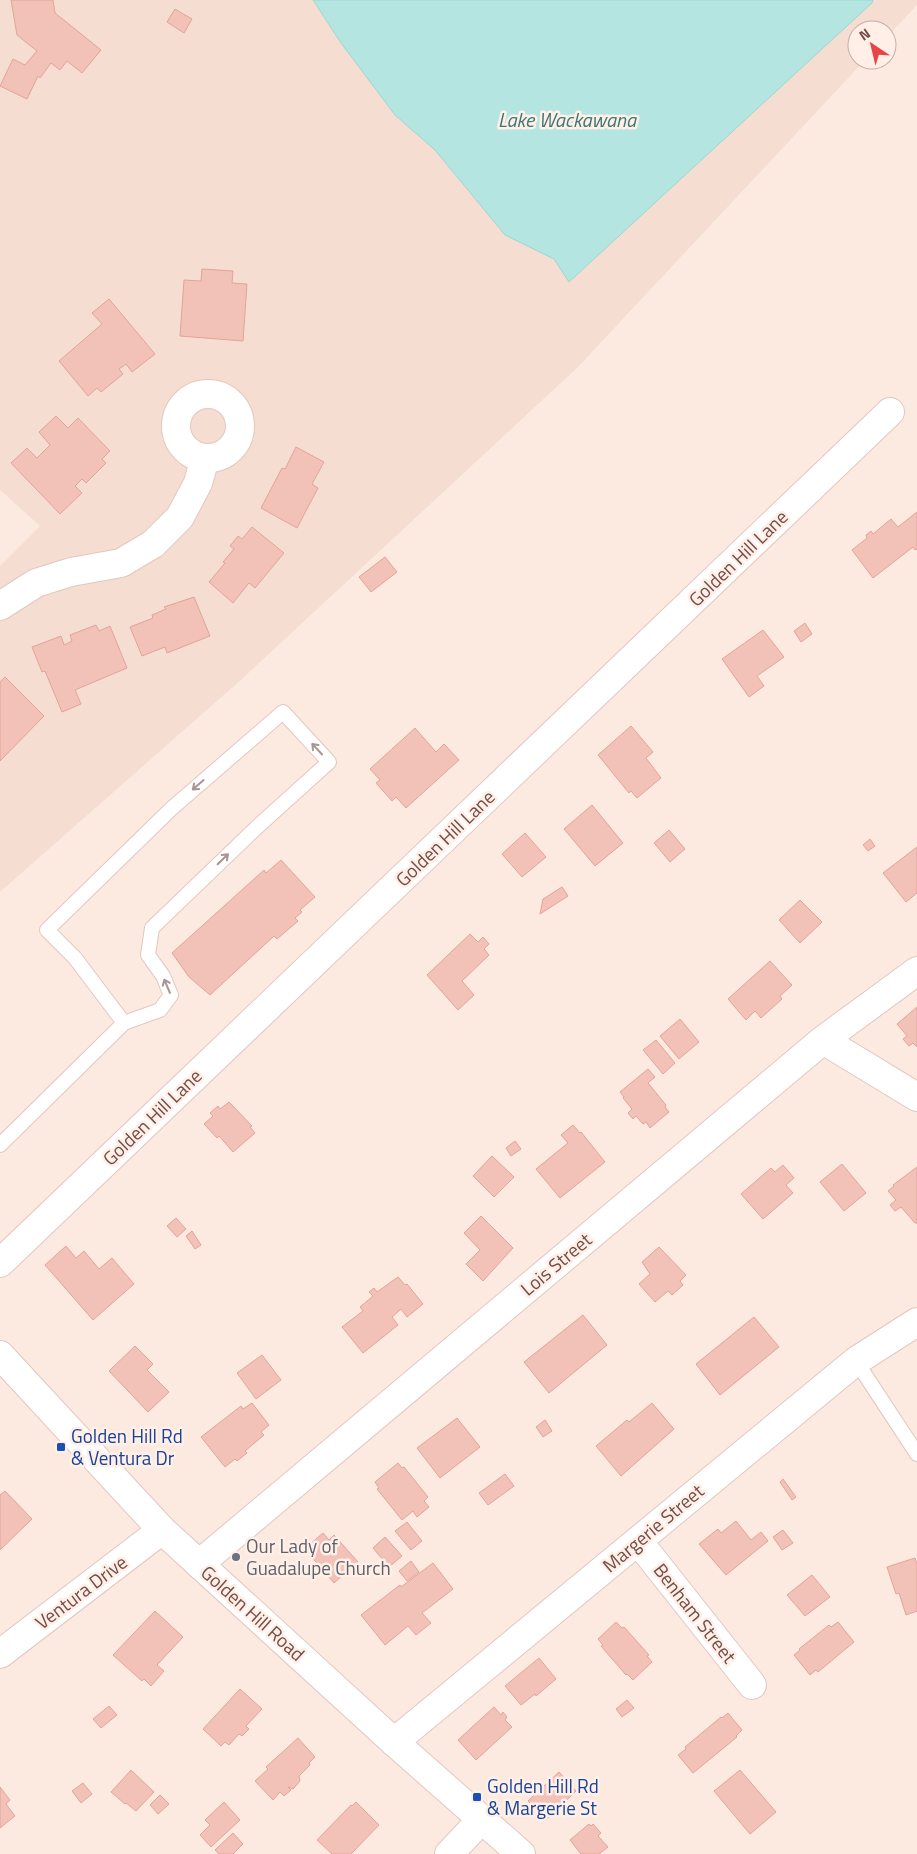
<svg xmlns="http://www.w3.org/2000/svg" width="917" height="1854" viewBox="0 0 917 1854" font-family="'Titillium Web',sans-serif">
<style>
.residential{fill:#f6ddd1}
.water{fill:#b5e5e1;stroke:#9bd7d2}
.building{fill:#f2c1b7;stroke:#e4a398}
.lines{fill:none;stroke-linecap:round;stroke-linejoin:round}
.service-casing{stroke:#e2c7bf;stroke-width:16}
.minor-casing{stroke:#e2c7bf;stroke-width:30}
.tertiary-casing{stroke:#e2c7bf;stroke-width:30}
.service{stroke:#fff;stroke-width:14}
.minor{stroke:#fff;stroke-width:28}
.tertiary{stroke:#fff;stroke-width:28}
.oneway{stroke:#ab9491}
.transit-dot{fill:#1a4fb4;stroke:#ffefe6;stroke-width:2}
.worship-dot{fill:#6b7280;stroke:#ffefe6;stroke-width:2}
.labels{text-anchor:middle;stroke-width:5;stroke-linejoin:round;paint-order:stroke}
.street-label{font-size:19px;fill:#734c47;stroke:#ffefe6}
.transit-label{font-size:19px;fill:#164399;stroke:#ffefe6;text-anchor:start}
.worship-label{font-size:19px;fill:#5b616d;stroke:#ffefe6;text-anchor:start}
.water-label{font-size:20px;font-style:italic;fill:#3c7874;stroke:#ffefe6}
</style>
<rect width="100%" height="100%" fill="#fceae0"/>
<path class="residential" d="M0,0h917v5l-30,32v-7h-30v30h8l-288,308 -335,311 -242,213v-326l40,-40 -40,-36z"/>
<path class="water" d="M313,0h560l-1,3 -303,279 -15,-23 -49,-24 -70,-85 -40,-35 -54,-72z"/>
<path class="building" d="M11,0h42l2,13 46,37 -19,23 -15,-12 -7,9 -9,-7 -11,15 -2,-2 -11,23 -27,-13 13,-27 12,6 12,-14 -20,-16z
M175,9l17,10 -8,14 -17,-11z
M202,269l31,2 -1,12 15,1 -4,57 -63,-5 4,-56 17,1z
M109,299l46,55 -23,18 -6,-8 -7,5 4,5 -22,18 -4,-4 -9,8 -29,-35 43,-37 -10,-11z
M56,416l12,12 10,-10 32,33 -8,8 4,4 -20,20 -4,-4 -7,7 7,7 -22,21 -49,-51 16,-15 10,10 13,-13 -11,-13z
M296,447l28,15 -12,22 6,4 -21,40 -36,-20 21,-40 3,1z
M917,512v37l-2,1 -2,-3 -40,31 -21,-28 15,-12 -1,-3 5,-4 2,3 18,-15 7,8z
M252,527l32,26 -29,35 -6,-5 -16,20 -24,-21 16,-19 -2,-1 11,-13 -4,-3 8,-10 4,3z
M385,557l12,15 -26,20 -12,-15z
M194,597l16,39 -43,17 -2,-6 -23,9 -12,-29 23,-9 -1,-3 14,-6 -2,-2z
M805,623l7,11 -11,8 -7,-11z
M96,625l3,6 11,-5 17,42 -52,22 6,14 -19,8 -17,-41 -3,1 -10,-25 29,-11 3,9 8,-4 -2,-6z
M763,630l21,27 -27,19 7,10 -15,11 -27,-38z
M5,677l39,39 -44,45v-79z
M631,726l22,26 -7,6 15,20 -24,20 -6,-7 -2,2 -31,-38z
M415,728l21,24 8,-8 15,16 -53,48 -10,-11 -4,4 -16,-18 4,-3 -10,-11z
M592,805l31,38 -28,23 -31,-37z
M669,830l16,19 -15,13 -16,-19z
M525,833l21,24 -24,20 -20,-23z
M870,839l5,7 -7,5 -5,-6z
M917,847v46l-11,9 -23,-29z
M281,860l34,37 -15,13 2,2 -7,6 3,3 -21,18 -3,-3 -64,59 -21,-18 -17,-24 92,-83 2,3z
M562,887l6,9 -28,18 3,-15z
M800,900l22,22 -22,21 -21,-23z
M470,934l8,8 5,-5 6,7 -5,5 5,6 -27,26 12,14 -16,15 -31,-35z
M770,961l22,24 -12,11 2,3 -21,19 -6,-7 -9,9 -18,-21z
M917,1007v40l-4,-4 -4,3 -6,-7 4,-3 -10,-12z
M680,1019l19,23 -20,17 -19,-23z
M656,1040l19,23 -12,11 -20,-24z
M648,1069l7,8 -7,6 18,22 -1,2 4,5 -19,16 -4,-6 -3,2 -7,-8 -3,3 -5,-6 4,-4 -9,-11 1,-1 -4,-5z
M229,1102l23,24 -2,1 5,6 -22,19 -14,-16 -2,2 -13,-14 9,-8 -3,-3 8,-7 2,3z
M573,1125l7,8 1,-1 24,30 -45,36 -24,-29 32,-26 -7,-8z
M515,1141l6,8 -10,7 -5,-8z
M492,1156l22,21 -20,20 -21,-21z
M842,1164l24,29 -22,18 -24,-29z
M783,1165l11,13 -8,7 7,8 -30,26 -22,-25 30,-26 4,4z
M917,1167v56h-2l-14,-16 -6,4 -5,-6 6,-5 -8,-9 6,-5 -1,-1z
M481,1216l32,32 -30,33 -17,-17 14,-14 -16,-17z
M176,1218l10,11 -9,8 -10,-11z
M192,1231l9,14 -6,4 -9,-13z
M66,1246l10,12 8,-7 15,18 13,-11 22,26 -41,36 -48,-55z
M659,1247l27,28 -6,6 3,4 -11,10 -4,-4 -13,11 -16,-18 11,-10 -8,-12z
M398,1277l7,8 2,-1 16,20 -16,13 -6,-8 -9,8 6,8 -35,28 -21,-26 21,-16 -3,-4 13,-11 -4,-4 5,-4 3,4z
M583,1315l24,30 -58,48 -25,-31z
M754,1317l25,30 -59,48 -24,-31z
M135,1346l18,18 -6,6 22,22 -21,20 -39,-41z
M262,1355l19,25 -25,19 -19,-26z
M252,1403l17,22 -8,7 3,3 -19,16 2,2 -10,8 -2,-2 -10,8 -24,-30 40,-31 2,3z
M652,1403l22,26 -53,47 -25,-30 31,-26 2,2z
M457,1418l23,29 -40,31 -23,-30z
M545,1420l7,11 -9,6 -7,-10z
M398,1463l4,5 2,-1 24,30 -4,4 5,6 -12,10 -4,-6 -11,9 -25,-31 2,-1 -4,-6z
M505,1474l9,12 -26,19 -9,-12z
M783,1479l13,18 -4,3 -12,-18z
M5,1491l27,28 -32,31v-55z
M736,1521l15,19 10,-8 7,9 -42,34 -27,-31 19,-15 3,4z
M407,1522l15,19 -11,9 -16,-19z
M783,1530l10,13 -11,7 -9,-13z
M323,1533l6,7 5,-5 24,27 -24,21 -24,-28 4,-3 -6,-6z
M385,1537l17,19 -13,11 -16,-19z
M915,1558l2,6v47l-11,4 -7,-22 -3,1 -9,-27z
M411,1561l8,11 -12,9 -8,-10z
M433,1563l20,26 -31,24 9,10 -15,12 -8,-9 -23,19 -24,-30 39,-30 1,2z
M812,1575l18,22 -25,19 -18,-21z
M155,1611l28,26 -26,28 7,6 -13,15 -7,-7 -2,2 -29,-26z
M616,1622l6,6 2,-1 25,28 -2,1 5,6 -19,18 -6,-6 -1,1 -25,-29 2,-1 -5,-6z
M838,1622l16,20 -36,30 -2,-2 -6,5 -16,-20 6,-5 -1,-1 30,-24 2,2z
M539,1658l17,21 -20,17 -1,-2 -14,11 -16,-19z
M240,1689l22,20 -16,17 3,3 -7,7 -3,-2 -10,11 -4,-3 -4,4 -18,-17z
M627,1700l7,8 -12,9 -6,-8z
M109,1706l8,9 -16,13 -8,-9z
M494,1707l7,8 2,-3 4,5 -2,3 7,7 -36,33 -18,-20z
M728,1713l14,17 -6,6 1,1 -44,36 -15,-18 8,-6 -1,-2 36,-30 1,1z
M298,1738l17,19 -6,6 1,2 -11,11 1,5 -7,8 -5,-2 3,3 -7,6 -4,-4 -7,8 -18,-19 13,-12 -2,-2z
M131,1770l23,22 -18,19 -10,-8 -1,1 -14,-12z
M740,1770l36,42 -26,22 -36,-43z
M559,1772l17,19 -30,29 -18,-19z
M83,1783l9,11 -11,9 -9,-12z
M0,1787l10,13 -4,4 9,12 -15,12z
M160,1795l9,9 -11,10 -8,-9z
M224,1802l16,18 -29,27 -11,-12 10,-10 -5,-5z
M356,1802l23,23 -28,29h-19l-15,-14 34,-35 1,1z
M589,1824l2,2 2,-2 8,9 -3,3 10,11 -9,7h-18l-11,-14z
M233,1833l10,11 -10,10h-14l-4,-4z"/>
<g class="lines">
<g class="service-casing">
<path id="service" d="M0,1145l124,-122 36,-13 11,-15 -8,-19 -15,-21 4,-27 104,-100 73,-66 -46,-50 -112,97 -124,121 28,28 49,65
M856,1361l61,93"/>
</g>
<g class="minor-casing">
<path id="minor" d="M176 426a32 32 0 1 1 64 0a32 32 0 1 1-64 0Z
M0,606l36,-23 35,-11 50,-9 32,-19 27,-27 18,-34 7,-25
M823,1040l94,57
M0,1263l890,-851
M638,1541l114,144
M199,1564l624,-524 94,-69
M0,1654l162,-124
M394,1742l462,-381 61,-39
M449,1854l33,-35"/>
</g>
<g class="tertiary-casing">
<path id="tertiary" d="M0,1355l162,175 232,212 127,112"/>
</g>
<use href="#service" class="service"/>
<use href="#minor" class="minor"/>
<use href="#tertiary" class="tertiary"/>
</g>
<defs><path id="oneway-shaft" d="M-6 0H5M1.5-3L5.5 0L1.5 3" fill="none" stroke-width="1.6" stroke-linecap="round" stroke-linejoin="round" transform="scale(1.25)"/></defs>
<g class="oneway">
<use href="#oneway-shaft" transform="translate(317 749) rotate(-133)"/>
<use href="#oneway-shaft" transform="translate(198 785) rotate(139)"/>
<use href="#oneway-shaft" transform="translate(223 859) rotate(-44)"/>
<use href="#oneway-shaft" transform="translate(167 986) rotate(-113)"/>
</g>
<g class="transit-dot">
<rect x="56" y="1442" width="10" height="10" rx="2.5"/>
<rect x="472" y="1792" width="10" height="10" rx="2.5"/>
</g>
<circle class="worship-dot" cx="236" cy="1557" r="5"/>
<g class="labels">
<g class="street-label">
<text transform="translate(738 558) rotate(-44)" y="7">Golden Hill Lane</text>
<text transform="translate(445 838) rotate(-44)" y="7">Golden Hill Lane</text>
<text transform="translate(152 1117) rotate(-44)" y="7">Golden Hill Lane</text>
<text transform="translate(556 1264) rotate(-40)" y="7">Lois Street</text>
<text transform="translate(653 1528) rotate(-40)" y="7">Margerie Street</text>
<text transform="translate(81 1592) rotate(-37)" y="7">Ventura Drive</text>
<text transform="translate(253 1613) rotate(42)" y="7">Golden Hill Road</text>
<text transform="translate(695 1613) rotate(52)" y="7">Benham Street</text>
</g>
<g class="transit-label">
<text x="71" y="1443">Golden Hill Rd<tspan x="71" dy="22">&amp; Ventura Dr</tspan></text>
<text x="487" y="1793">Golden Hill Rd<tspan x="487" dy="22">&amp; Margerie St</tspan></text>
</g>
<g class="worship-label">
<text x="246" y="1553">Our Lady of<tspan x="246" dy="22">Guadalupe Church</tspan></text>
</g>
<g class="water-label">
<text x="567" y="127">Lake Wackawana</text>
</g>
</g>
<g transform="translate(872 45) rotate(325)"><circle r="24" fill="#ffefe6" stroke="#c7aea6"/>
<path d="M0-4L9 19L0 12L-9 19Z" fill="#e84346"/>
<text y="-8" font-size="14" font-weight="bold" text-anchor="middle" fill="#734c47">N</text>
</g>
</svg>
